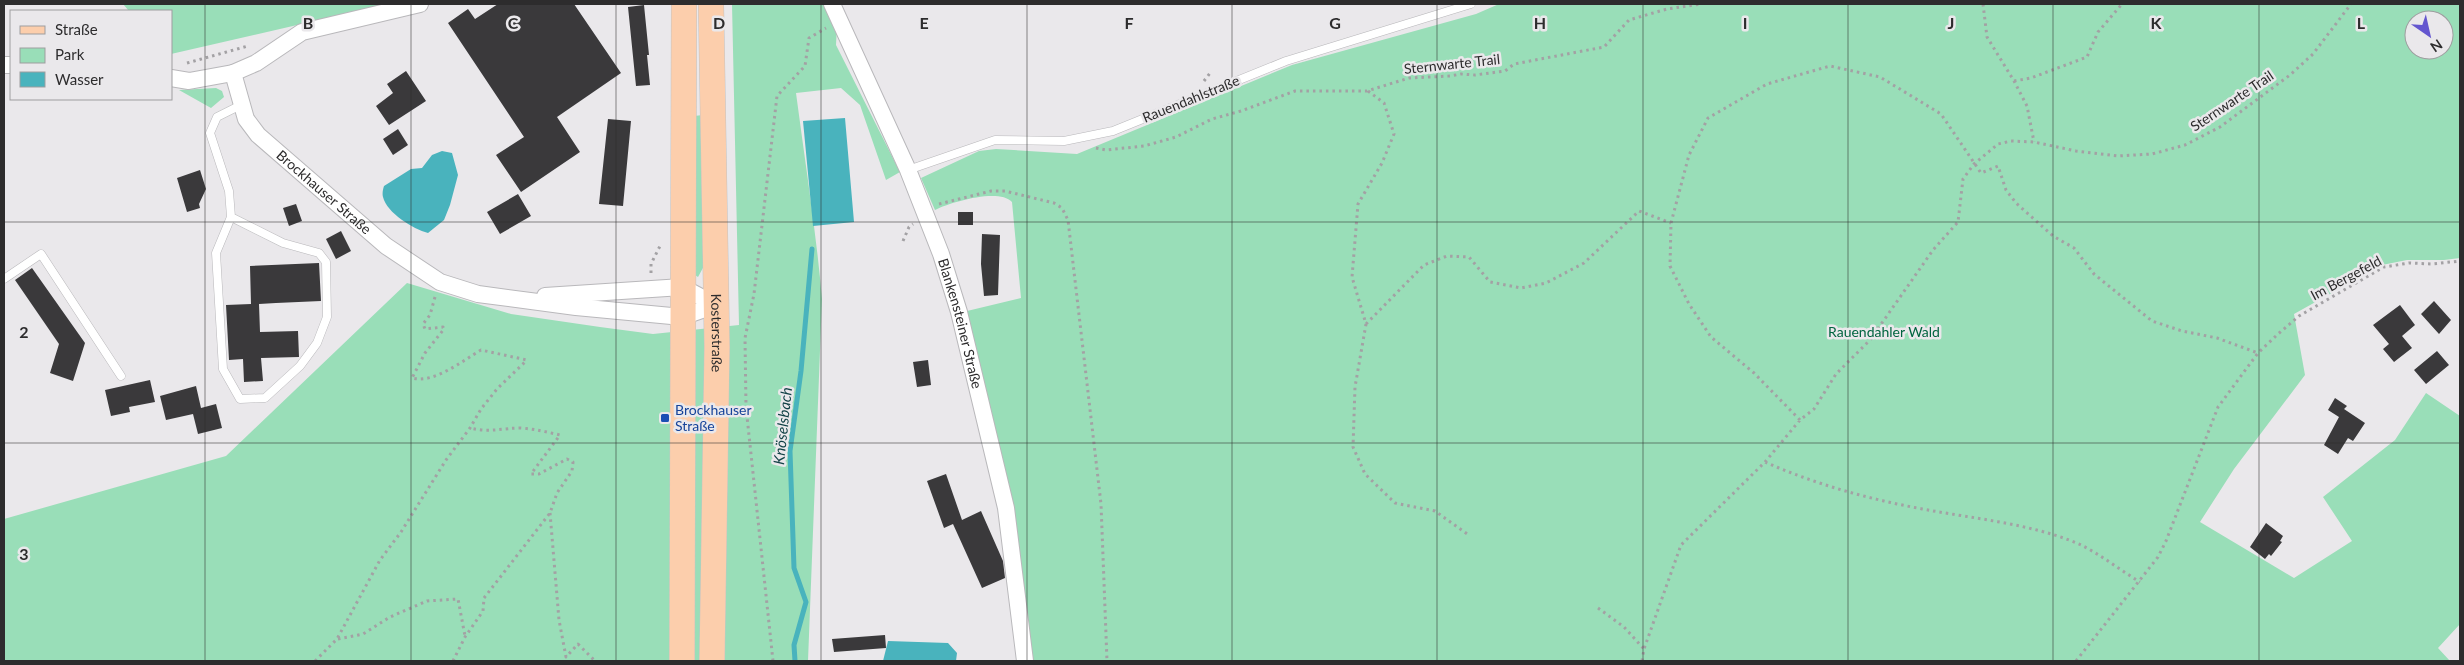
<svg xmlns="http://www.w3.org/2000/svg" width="2464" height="665" viewBox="0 0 2464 665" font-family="Lato,sans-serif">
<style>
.green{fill:#99deb8;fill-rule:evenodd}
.water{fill:#49b3bd}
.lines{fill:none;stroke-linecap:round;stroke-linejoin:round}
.stream{stroke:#49b3bd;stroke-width:5}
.building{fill:#3a393b}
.service-casing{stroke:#b9b8bb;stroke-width:9}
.minor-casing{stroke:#b9b8bb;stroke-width:18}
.primary-casing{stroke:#c4c4c4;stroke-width:26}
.path{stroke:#a3a1a4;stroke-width:3;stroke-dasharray:2.5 4;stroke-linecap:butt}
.service{stroke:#fff;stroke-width:8}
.minor{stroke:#fff;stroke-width:16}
.primary{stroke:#fcceac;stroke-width:25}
.grid{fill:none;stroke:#2d2c2d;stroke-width:1;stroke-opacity:0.55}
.transit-dot{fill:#1a4fb4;stroke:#eae8eb;stroke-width:2}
.labels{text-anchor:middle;stroke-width:5;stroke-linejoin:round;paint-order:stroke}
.street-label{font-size:14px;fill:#2d2c2d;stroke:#eae8eb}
.park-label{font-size:14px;fill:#00643f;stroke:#eae8eb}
.transit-label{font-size:14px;fill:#164399;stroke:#eae8eb;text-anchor:start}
.water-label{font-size:15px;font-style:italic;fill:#114146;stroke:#eae8eb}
.grid-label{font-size:16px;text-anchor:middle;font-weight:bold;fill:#2d2c2d;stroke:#eae8eb;stroke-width:5;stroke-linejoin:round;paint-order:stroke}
</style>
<rect width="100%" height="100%" fill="#eae8eb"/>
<path class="green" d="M123,4h265l-217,50v-43h-42z
M732,4h106l-2,41 64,127 -14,8 -26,-75 -19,-17 -45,5c9,69 20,137 26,206l-14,362h-804v-142l222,-63 181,-173 104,31 89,13 53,7 86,-9z
M1499,4h961v254l-16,2h-37l-25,5 -88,49 11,61 -71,94 -34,53 94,56 58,-37 -29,-44 72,-57 31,-47 34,23v208l-22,24 12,13h-1418l-65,-350 54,-13 -9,-96c-13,-14 -61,0 -77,8l-14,-32 58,-27 17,-2 81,5 215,-89 184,-51zM2414,20h30v30h-30z
M216,88l6,3 2,6 -13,11 -32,-18z
M703,115l1,151 -6,11 -3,-2 -1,-159z"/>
<path class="water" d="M845,118l9,104 -41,4 -10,-105z
M442,151l10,2 6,22 -8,30 -6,15 -16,13c-15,-4 -41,-20 -45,-36 -1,-3 0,-8 1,-11l27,-17 11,-1 10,-13z
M888,641l60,2 9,10 -1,8h-73z"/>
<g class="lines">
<path class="stream" d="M795,661l-1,-16 12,-43 -12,-34 -4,-117 11,-80 11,-122"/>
</g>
<path class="building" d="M498,4h76l47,69 -64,44 23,35 -59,40 -25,-37 28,-18 -76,-114 20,-14 7,10z
M644,5l5,50h-2l3,30 -14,1 -8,-79z
M406,71l20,30 -37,24 -13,-19 17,-13 -6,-9z
M608,119l23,2 -8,85 -24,-2z
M398,129l10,16 -15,10 -10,-16z
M200,170l6,19 -7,15 1,4 -13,4 -10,-34z
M518,194l13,22 -31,18 -13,-22z
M296,204l6,17 -13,5 -6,-18z
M958,212h15v13h-15z
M341,231l10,20 -15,8 -10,-20z
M982,234l18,1 -2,60 -14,1 -3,-32z
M319,263l2,38 -45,2 -17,1 1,28 38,-1 1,26 -38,1 2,23 -19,1 -1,-23 -14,1 -3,-55 25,-1 -1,-38z
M32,268l53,75 -12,38 -23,-8 9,-29 -44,-64z
M2434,301l17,19 -12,14 -18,-20z
M2400,305l15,20 -13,11 10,12 -18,14 -11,-13 6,-5 -16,-19z
M2437,351l12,14 -23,19 -12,-14z
M928,360l3,25 -14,2 -4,-25z
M150,380l5,22 -26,5 1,5 -19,4 -6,-26z
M196,386l5,22 15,-4 6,24 -24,6 -5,-20 -27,6 -6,-24z
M2335,398l12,8 -3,3 21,14 -12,18 -5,-3 -10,16 -14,-9 15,-28 -11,-7z
M946,474l16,46 19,-9 22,50 2,17 -23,10 -29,-64 -9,4 -17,-47z
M2266,523l17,13 -3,5 2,1 -11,14 -2,-2 -4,5 -15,-12z
M885,635l1,13 -52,4 -2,-13z"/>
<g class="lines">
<g class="service-casing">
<path id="service" d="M908,170l87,-30 69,1 49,-10 173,-70 185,-57
M231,217l-15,36 7,116 17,30 25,-1 35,-32 17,-23 10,-26 -1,-55 -7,-9 -36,-10 -52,-26 -2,-26 -19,-58 7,-16 24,-12
M4,279l37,-25 80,122"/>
</g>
<g class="minor-casing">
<g id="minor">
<path id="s1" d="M832,4l76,166 33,84 18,58 47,196 19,153"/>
<path d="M4,65h7"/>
<path id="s2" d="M233,73l13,46 12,16 128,111 54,36 38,12 98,13 106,10 34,-12"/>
<path d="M171,78l18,3 44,-8 23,-10 46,-31 118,-28"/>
<path d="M545,296l137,-9 34,18"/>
</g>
</g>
<g class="primary-casing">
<g id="primary">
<path id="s3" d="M711,4l6,343 -5,314"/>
<path d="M682,661l2,-657"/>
</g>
</g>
<path class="path" d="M1983,4l4,33 27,44 13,25 7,36
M187,63l61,-17
M1204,81l6,-8
M2014,81l17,-3 56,-21 11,-25 24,-28
M1368,91l16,12 10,31 -12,29 -24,41 -6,73 14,47 -11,63 -2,60 12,27 30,29 40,8 35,25
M1096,148l10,2 38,-4 32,-9 36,-18 29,-8 54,-20h72l42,-13 41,-2 11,-2 14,1 30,-4 9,-7 90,-17 25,-27 38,-11 34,-5
M939,204l52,-13h14l49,12 8,5 6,12 33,284 6,157
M903,241l6,-14 4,-3
M651,273v-9l10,-20
M435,297l-5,18 -7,9 2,5 18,-2 1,2 -19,24 -13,25c22,6 50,-17 69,-28l46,10
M1366,324l58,-59 23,-9 22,1 21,25 31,6 25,-5 38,-20 55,-52 32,12
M1800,420l-46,-47 -43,-36 -22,-33 -19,-38 1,-43 18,-68 19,-37 59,-34 63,-18 50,11 61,37 40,59 17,-7 8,24 10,13 37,33 21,12 20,26 58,47 30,10 35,7 41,15
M1765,462c52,23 107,38 163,48 49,9 104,14 151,34 21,10 41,26 61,38
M550,513l9,107 7,37 12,-13 17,17
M1598,608l26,19 20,22
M338,639l25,-5 27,-17 37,-16 31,-2 7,37
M315,661l22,-22 43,-79 21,-28 45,-72 24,-32 11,-19 16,-20 30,-29
M453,661l12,-24 18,-26 1,-13 66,-85 7,-20 15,-22 1,-9 -6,-3 -28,15h-8l29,-39c-13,-3 -25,-6 -39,-7 -19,0 -30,5 -51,0
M773,661l-27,-254 -1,-69 9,-44 23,-198 28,-30 4,-28 17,-10
M1642,661l2,-12 37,-104 84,-83 35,-42 14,-11 22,-35 34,-34 63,-90 25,-28 5,-43 11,-15 24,-20 13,-3 23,1 42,9 42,5 34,-2 33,-9 35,-18 70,-52 23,-21 38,-50
M2076,661l82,-104 8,-16 52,-134 40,-54 20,-19 21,-18 85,-49 25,-4 23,1 28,-3"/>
<use href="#service" class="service"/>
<use href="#minor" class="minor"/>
<use href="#primary" class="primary"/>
</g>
<path class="grid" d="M205,4v657M411,4v657M616,4v657M821,4v657M1027,4v657M1232,4v657M1437,4v657M1643,4v657M1848,4v657M2053,4v657M2259,4v657M4,222h2456M4,443h2456"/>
<rect class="transit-dot" x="660" y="413" width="10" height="10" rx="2.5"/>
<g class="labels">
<g class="street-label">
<text transform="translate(1452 64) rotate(-6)" y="5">Sternwarte Trail</text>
<text transform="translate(1191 99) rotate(-22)" y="5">Rauendahlstraße</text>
<text transform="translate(2232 101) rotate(-34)" y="5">Sternwarte Trail</text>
<text dy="5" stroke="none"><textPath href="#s2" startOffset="155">Brockhauser Straße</textPath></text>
<text transform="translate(2346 278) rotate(-28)" y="5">Im Bergefeld</text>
<text dy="5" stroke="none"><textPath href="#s1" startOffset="345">Blankensteiner Straße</textPath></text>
<text dy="5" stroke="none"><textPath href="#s3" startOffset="329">Kosterstraße</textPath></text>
</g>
<g class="park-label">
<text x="1884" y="337">Rauendahler Wald</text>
</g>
<g class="transit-label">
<text x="675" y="415">Brockhauser<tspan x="675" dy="16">Straße</tspan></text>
</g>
<g class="water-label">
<text transform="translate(783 426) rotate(-84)" y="5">Knöselsbach</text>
</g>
</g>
<g class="grid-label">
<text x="308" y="29">B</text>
<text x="513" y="29">C</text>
<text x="719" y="29">D</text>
<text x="924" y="29">E</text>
<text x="1129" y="29">F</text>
<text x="1335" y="29">G</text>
<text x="1540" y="29">H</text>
<text x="1745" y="29">I</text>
<text x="1951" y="29">J</text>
<text x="2156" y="29">K</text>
<text x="2361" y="29">L</text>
<text x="24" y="338">2</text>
<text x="24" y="560">3</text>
</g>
<rect width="2464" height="665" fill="none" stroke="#2d2c2d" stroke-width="10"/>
<rect x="10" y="10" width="162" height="90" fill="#eae8eb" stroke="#9e9d9f"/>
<rect x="20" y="26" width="25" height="8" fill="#fcceac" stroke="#9e9d9f"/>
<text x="55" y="35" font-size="15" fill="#2d2c2d">Straße</text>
<rect x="20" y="48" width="25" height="15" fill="#99deb8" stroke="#9e9d9f"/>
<text x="55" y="60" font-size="15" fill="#2d2c2d">Park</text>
<rect x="20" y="72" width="25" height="15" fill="#49b3bd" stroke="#9e9d9f"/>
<text x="55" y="85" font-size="15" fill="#2d2c2d">Wasser</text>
<g transform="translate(2429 35) rotate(146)"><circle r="24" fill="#eae8eb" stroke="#9e9d9f"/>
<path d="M0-4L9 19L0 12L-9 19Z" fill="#6456cf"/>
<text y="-8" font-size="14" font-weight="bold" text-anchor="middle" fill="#2d2c2d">N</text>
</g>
</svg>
